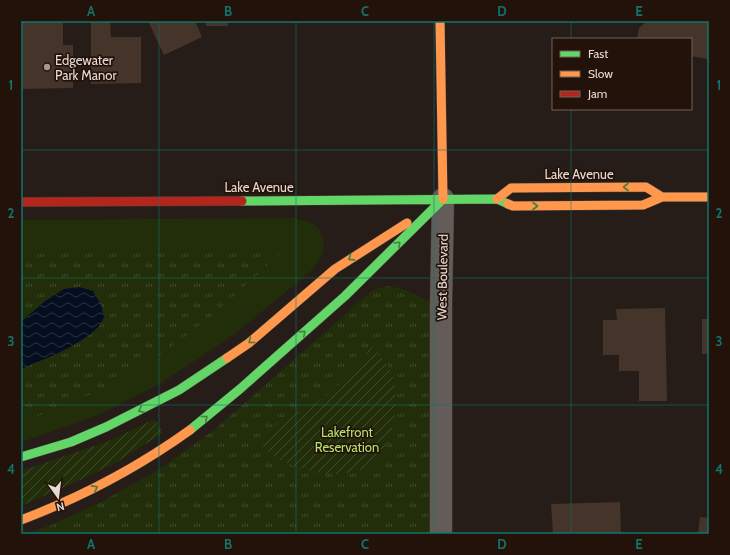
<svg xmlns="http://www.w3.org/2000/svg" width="730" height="555" viewBox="0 0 730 555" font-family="Cabin,sans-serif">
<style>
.grass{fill:#222e0a}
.park{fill:url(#park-tufts)}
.garden{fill:url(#garden-furrows)}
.water{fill:url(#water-waves)}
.building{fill:#44342a}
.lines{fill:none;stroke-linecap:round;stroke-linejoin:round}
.street-casing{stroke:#423a36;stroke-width:23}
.fast-casing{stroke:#423a36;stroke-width:10}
.slow-casing{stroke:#423a36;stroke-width:10}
.jam-casing{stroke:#423a36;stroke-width:10}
.street{stroke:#635c58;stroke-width:22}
.fast{stroke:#63d668;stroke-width:9}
.slow{stroke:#ff974d;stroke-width:9}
.jam{stroke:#b3261e;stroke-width:9}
.oneway{stroke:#467e3d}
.grid{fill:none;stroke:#0f766e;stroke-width:1;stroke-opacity:0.55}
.poi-dot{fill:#a39792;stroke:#231209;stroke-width:1.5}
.labels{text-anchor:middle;stroke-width:3.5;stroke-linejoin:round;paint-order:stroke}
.poi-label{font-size:13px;fill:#e6d9d3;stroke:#231209;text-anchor:start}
.street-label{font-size:13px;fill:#e6d9d3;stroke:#231209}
.park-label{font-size:13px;fill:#b0e36b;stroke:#231209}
.neatline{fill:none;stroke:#0f766e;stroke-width:1.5}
.grid-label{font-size:13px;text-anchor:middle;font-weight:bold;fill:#0f766e}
</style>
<defs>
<pattern id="park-tufts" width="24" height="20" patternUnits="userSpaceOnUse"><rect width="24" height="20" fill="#222e0a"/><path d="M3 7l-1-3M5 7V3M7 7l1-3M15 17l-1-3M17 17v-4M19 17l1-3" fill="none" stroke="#424c2d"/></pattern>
<pattern id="garden-furrows" width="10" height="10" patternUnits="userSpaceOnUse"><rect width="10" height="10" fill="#222e0a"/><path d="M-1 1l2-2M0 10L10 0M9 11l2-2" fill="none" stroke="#424c2d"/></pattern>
<pattern id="water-waves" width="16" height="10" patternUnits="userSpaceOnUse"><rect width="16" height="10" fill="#040e20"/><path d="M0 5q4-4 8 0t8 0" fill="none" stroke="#293040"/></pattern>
</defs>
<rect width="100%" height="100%" fill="#271d18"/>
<path class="grass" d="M294,218l15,4 5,2 5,5 4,10 1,10 -3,8 -10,14 -76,63 -74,49 -63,32 -56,20 -21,7v-222z"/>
<path class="park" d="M283,251c-33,30 -65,61 -101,88 -48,36 -104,64 -161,83v-168z
M387,286l16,3 38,17v228h-415l23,-8 52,-24 57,-32 56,-40 159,-140z"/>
<path class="garden" d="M371,345c7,8 15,17 20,27 10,21 3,73 -15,90 -7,6 -17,8 -25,10 -27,6 -53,-2 -76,-15 -6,-4 -11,-10 -16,-15l19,-20 17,-9 19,-8 24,-19 14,-14 14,-17z
M155,419l8,14 -46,29 -39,19 -57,25v-35l88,-30z"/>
<path class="water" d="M79,287l14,4 8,14 3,12c-2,5 -5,10 -9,13 -18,17 -51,29 -74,39v-47l24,-21 19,-12z"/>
<path class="building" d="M21,21h42v24h10v43l-52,1z
M110,21l1,16h30v46l-50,1v-62z
M148,21h47l7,16 -38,18z
M206,21h21l1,5h-22z
M647,21h62v40l-2,-2 -16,-3v-17h-54l2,-11z
M665,308l2,93h-28v-30h-20v-16h-16v-35h14l-1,-11z
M702,319h7v35h-7z
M620,502l1,32h-68l-2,-30z
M700,517l9,1v16h-11z"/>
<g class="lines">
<g class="street-casing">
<path id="street" d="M441,534v-228l2,-107"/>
</g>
<g class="fast-casing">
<path id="fast" d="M242,201l255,-2 11,5
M190,430l50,-41 105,-93 98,-97
M21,457l50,-15 35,-15 73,-37 48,-32"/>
</g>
<g class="slow-casing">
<path id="slow" d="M440,21l3,178
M497,199l14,-11 135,-1 16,10
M508,204l5,2 130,-1 19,-8h47
M227,358l22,-15 86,-74 72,-46
M21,520c61,-23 116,-52 169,-90"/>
</g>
<g class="jam-casing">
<path id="jam" d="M21,202l221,-1"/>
</g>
<use href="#street" class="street"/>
<use href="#fast" class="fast"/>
<use href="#slow" class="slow"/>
<use href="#jam" class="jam"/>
</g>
<defs><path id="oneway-chevron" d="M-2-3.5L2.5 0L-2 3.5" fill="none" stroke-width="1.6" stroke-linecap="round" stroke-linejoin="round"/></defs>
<g class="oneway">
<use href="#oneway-chevron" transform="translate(626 187) rotate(180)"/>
<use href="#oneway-chevron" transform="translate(535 206)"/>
<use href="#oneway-chevron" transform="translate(398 244) rotate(-45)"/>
<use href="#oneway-chevron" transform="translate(351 258) rotate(147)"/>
<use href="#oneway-chevron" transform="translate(303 333) rotate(-42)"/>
<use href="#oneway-chevron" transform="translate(251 341) rotate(141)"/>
<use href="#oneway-chevron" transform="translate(141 410) rotate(154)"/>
<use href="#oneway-chevron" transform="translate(205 418) rotate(-38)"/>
<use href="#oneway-chevron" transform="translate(95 488) rotate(-28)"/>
</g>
<path class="grid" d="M159,21v513M296,21v513M434,21v513M571,21v18M571,109v425M21,150h688M21,278h688M21,405h688"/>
<circle class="poi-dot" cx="47" cy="67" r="4"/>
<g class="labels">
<g class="poi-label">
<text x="55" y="65">Edgewater<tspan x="55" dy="15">Park Manor</tspan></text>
</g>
<g class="street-label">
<text x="579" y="179">Lake Avenue</text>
<text x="259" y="192">Lake Avenue</text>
<text transform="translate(442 277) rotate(-89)" y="5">West Boulevard</text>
</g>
<g class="park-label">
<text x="347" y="437">Lakefront<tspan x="347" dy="15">Reservation</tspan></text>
</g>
</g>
<rect width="730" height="555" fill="none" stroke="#231209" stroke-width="44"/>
<rect x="552" y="38" width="140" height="72" fill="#231209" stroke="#71625a"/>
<rect x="560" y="51" width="20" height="6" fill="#63d668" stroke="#71625a"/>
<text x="588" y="58" font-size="12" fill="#e6d9d3">Fast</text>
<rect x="560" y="71" width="20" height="6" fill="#ff974d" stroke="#71625a"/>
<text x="588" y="78" font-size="12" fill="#e6d9d3">Slow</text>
<rect x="560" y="91" width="20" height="6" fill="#b3261e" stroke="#71625a"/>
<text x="588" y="98" font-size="12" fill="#e6d9d3">Jam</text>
<g transform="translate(58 497) rotate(166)" stroke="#231209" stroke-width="3" paint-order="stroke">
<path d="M0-3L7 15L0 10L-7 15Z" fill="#e6d9d3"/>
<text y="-6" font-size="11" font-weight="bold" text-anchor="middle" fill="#e6d9d3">N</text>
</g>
<rect x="22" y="22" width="686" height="511" class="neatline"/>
<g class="grid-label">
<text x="91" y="16">A</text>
<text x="228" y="16">B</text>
<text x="365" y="16">C</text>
<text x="502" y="16">D</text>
<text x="639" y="16">E</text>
<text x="11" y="90">1</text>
<text x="719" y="90">1</text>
<text x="11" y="218">2</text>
<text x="719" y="218">2</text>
<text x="11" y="346">3</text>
<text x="719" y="346">3</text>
<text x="11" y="474">4</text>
<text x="719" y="474">4</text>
<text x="91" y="549">A</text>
<text x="228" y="549">B</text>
<text x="365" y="549">C</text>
<text x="502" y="549">D</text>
<text x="639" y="549">E</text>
</g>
</svg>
